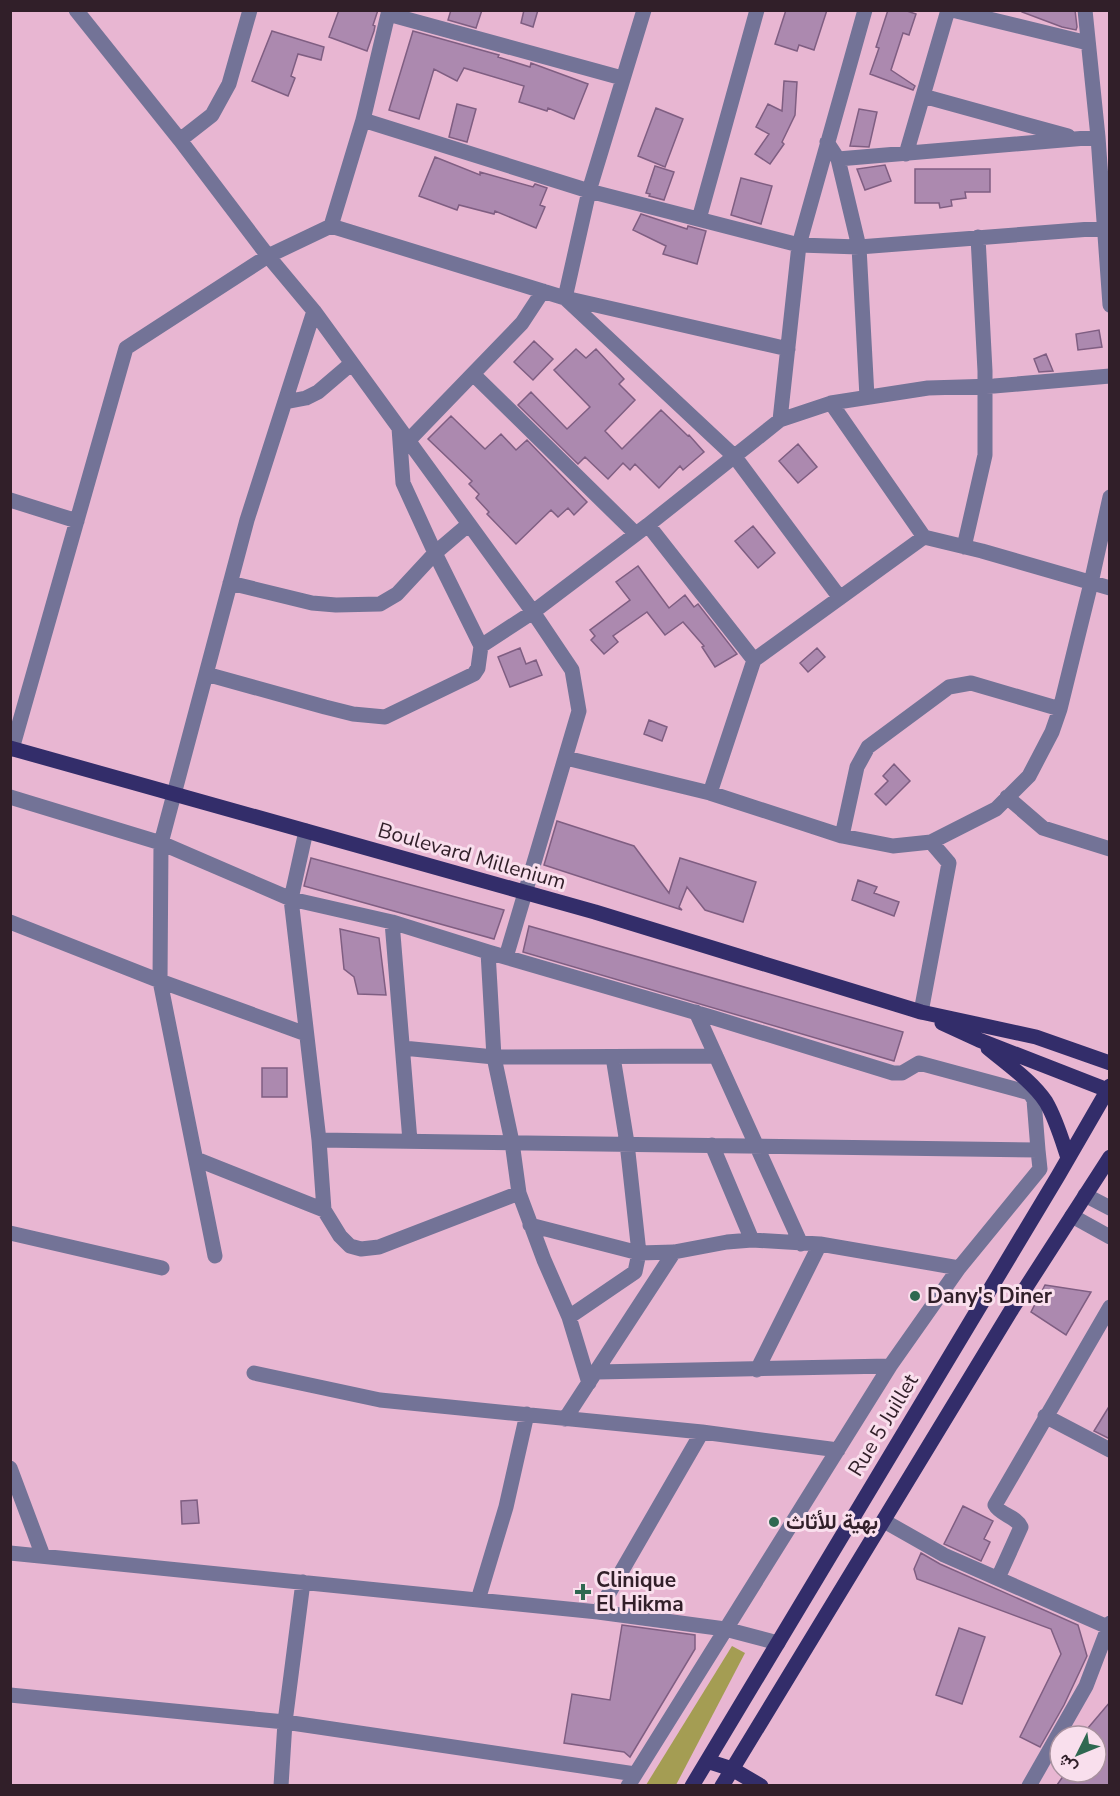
<svg xmlns="http://www.w3.org/2000/svg" width="1120" height="1796" viewBox="0 0 1120 1796" font-family="'Nunito Sans',Vazirmatn,sans-serif">
<style>
.green{fill:#a49d53}
.building{fill:#ac89af;stroke:#7f5e82;stroke-width:1.5}
.lines{fill:none;stroke-linecap:round;stroke-linejoin:round}
.minor{stroke:#737397;stroke-width:15}
.major{stroke:#332d6a;stroke-width:15}
.poi-dot{fill:#2f6851;stroke:#f9dfed;stroke-width:2}
.labels{text-anchor:middle;stroke-width:6;stroke-linejoin:round;paint-order:stroke}
.street-label{font-size:21px;fill:#311f29;stroke:#f9dfed}
.poi-label{font-size:21px;font-weight:bold;fill:#311f29;stroke:#f9dfed;text-anchor:start}
</style>
<rect width="100%" height="100%" fill="#e8b6d2"/>
<path class="green" d="M732,1646l13,7 -69,132h-30z"/>
<path class="building" d="M339,10h39l-5,15 2,1 -1,5 -7,20 -38,-14z
M451,10h31l-6,18 -28,-8z
M524,10h14l-5,17 -12,-4z
M786,10h41l-13,40 -15,-5 -2,6 -22,-7z
M888,10h16l12,4 -7,21 -6,-2 -12,37 24,16 -2,4 -43,-16 9,-26 -3,-1z
M1022,10h53l2,17 -1,3 -14,-3 -40,-15z
M272,31l52,16 -3,13 -23,-6 -7,22 4,2 -7,18 -36,-15z
M413,31l86,24 -1,2 32,10 1,-4 57,21 -14,35 -26,-11 -1,3 -28,-9 5,-16 -60,-18 -7,13 -23,-12 -15,50 -30,-9z
M784,81l13,1 -2,33 -13,27 2,2 -14,20 -15,-10 14,-20 -13,-7 12,-23 14,7z
M457,104l19,5 -9,33 -18,-5z
M656,108l27,11 -18,48 -27,-11z
M859,109l18,3 -8,35 -19,-1z
M435,157l45,18v-3l53,15 2,-3 12,4 -7,17 5,2 -9,21 -41,-17 -1,3 -35,-9 -2,5 -38,-14z
M885,165l6,16 -26,9 -8,-21z
M655,166l19,6 -10,28 -15,-4 1,-2 -4,-1z
M915,169h75v23h-25l1,6 -15,2 1,6 -12,2 -1,-5h-24z
M741,178l31,8 -11,38 -30,-9z
M641,214l46,15 1,-3 18,5 -9,33 -34,-10 3,-8 -33,-16z
M1099,330l3,17 -24,3 -2,-16z
M534,341l19,18 -20,21 -19,-18z
M576,349l10,9 10,-9 28,30 -5,5 16,16 -30,31 17,18 39,-39 27,26 1,-1 15,17 -21,18 -3,-4 -21,22 -24,-24 -5,6 -7,-7 -15,16 -23,-22 -7,7 -60,-59 13,-13 36,37 23,-22 -36,-37z
M1046,354l7,17 -14,1 -5,-13z
M451,416l34,33 16,-15 15,16 11,-10 60,62 -13,13 -6,-7 -10,9 -7,-7 -35,34 -29,-30 2,-2 -13,-14 3,-4 -10,-10 3,-3 -44,-42z
M798,444l19,23 -19,16 -19,-22z
M753,526l22,27 -17,15 -23,-27z
M638,566l31,42 16,-13 9,12 4,-3 39,50 -22,13 -13,-20 2,-1 -21,-24 -18,13 -18,-23 -34,24 5,6 -14,12 -13,-14 4,-4 -5,-6 40,-30 -14,-18z
M520,648l6,16 10,-4 6,15 -32,12 -12,-30z
M817,648l8,9 -17,15 -8,-9z
M649,720l18,7 -5,14 -18,-7z
M894,764l16,17 -24,24 -11,-11 13,-13 -5,-5z
M557,821l77,25 35,47 11,-35 76,24 -13,40 -38,-12 -18,-23 -8,20 3,3 -138,-45z
M311,858l193,52 -10,29 -190,-53z
M858,880l19,7 -3,6 25,9 -5,14 -42,-16z
M529,926l374,106 -9,29 -371,-109z
M340,929l39,9 7,57 -28,-1 -4,-17 -10,-8z
M262,1068h25v29h-25z
M1045,1285l46,7 -25,43 -35,-23z
M1110,1405v34l-16,-8z
M197,1500l2,23 -17,1 -1,-23z
M963,1506l30,15 -9,18 6,3 -9,19 -37,-17z
M921,1553l19,11 138,61 9,31 -23,49 -24,42 -20,-10 41,-83 -10,-25 -134,-50 -3,-10z
M622,1625l73,10v14l-65,108 -6,-5 -60,-9 8,-49 38,6z
M959,1628l26,9 -23,67 -26,-9z
M1110,1702v83h-53l9,-13h30v-36l-8,-8z"/>
<g class="lines">
<path class="minor" d="M76,10l104,130 88,116 46,55 219,301 39,58 7,41 -73,246
M644,10l-55,181 -24,107 170,159 105,141
M952,10l136,33
M1085,10l13,127 12,168
M388,14l234,64
M923,96l145,40
M363,120l226,71 210,54 60,2 245,-19
M180,140l32,-25 17,-31 21,-74
M827,142l11,17 260,-22
M906,154l42,-144
M838,159l21,88 8,150
M699,219l58,-209
M331,226l32,-106 26,-110
M473,374l162,159
M285,402l21,-4 12,-6 34,-29
M831,403l93,134 58,14 128,37
M780,420l19,-175 66,-235
M399,428l4,55 32,70 34,-29
M408,441l114,-118 21,-32
M10,500l67,21
M648,525l106,135
M964,547l21,-92v-84l-7,-134
M230,583l82,20 24,2 44,-1 17,-10 38,-41 46,93
M206,674l119,33 28,7 32,3 89,-43 4,-6 3,-22 52,-34 115,-87 132,-105 51,-17 97,-15 66,-2 116,-10
M12,749l114,-401 142,-92 63,-30 234,72 223,51
M566,758l144,35 132,43 51,10 38,-4 65,-33 33,-33 23,-44 8,-23 31,-126 19,-86
M710,793l44,-133 170,-123
M10,797l151,46 130,56 101,23 96,30 223,65 182,56h9l17,-10 111,30 4,7 4,50 -719,-10
M1007,797l36,31 67,21
M306,831l-15,68 28,241 5,70 16,26 10,10 11,3 18,-2 140,-54
M842,836l15,-69 11,-20 81,-60 22,-4 89,26
M10,922l150,59 146,53
M392,922l18,219
M488,952l6,105 18,85 7,51 25,67 25,57 20,66
M696,1012l105,232
M921,1012l28,-149 -18,-21
M403,1048l91,9 222,-1
M712,1145l40,95
M196,1159l128,51
M1085,1195l25,13
M1072,1216l38,21
M530,1225l109,28 35,-1 53,-10 25,-2 68,4 139,24
M10,1233l152,35
M215,1256l-55,-275 1,-138 86,-323 67,-209
M569,1317l66,-45 4,-19 -12,-110 -14,-86
M757,1370l63,-126
M597,1372l293,-6
M254,1373l126,27 322,32 136,18
M1045,1416l65,34
M565,1419l109,-167
M10,1468l33,88
M884,1521l60,34 166,73
M10,1553l588,59 127,17 53,14
M998,1578l23,-51c-5,-11 -21,-12 -26,-22l115,-198
M478,1600l28,-93 21,-93
M598,1612l104,-180
M10,1695l275,27 350,52
M281,1786l4,-64 18,-140
M628,1786l262,-420 69,-98 81,-99 -2,-19
M1029,1786l57,-100 24,-63"/>
<path class="major" d="M10,748l585,164 326,100 115,25 74,26
M942,1023l37,17 131,51
M988,1048c19,16 44,33 58,54 10,17 16,38 22,56
M707,1761l25,8 29,17
M692,1786l366,-610 52,-90
M722,1786l290,-477 98,-152"/>
</g>
<g class="poi-dot">
<circle cx="915" cy="1296" r="6"/>
<circle cx="774" cy="1522" r="6"/>
<path d="M580 1583h6v6h6v6h-6v6h-6v-6h-6v-6h6z"/>
</g>
<g class="labels">
<g class="street-label">
<text transform="translate(472 856) rotate(16)" y="7">Boulevard Millenium</text>
<text transform="translate(883 1425) rotate(-59)" y="7">Rue 5 Juillet</text>
</g>
<g class="poi-label">
<text x="927" y="1303">Dany's Diner</text>
<text x="786" y="1529">بهية للأثاث</text>
<text x="596" y="1587">Clinique<tspan x="596" dy="24">El Hikma</tspan></text>
</g>
</g>
<rect width="1120" height="1796" fill="none" stroke="#311f29" stroke-width="24"/>
<g transform="translate(1078 1754) rotate(227)"><circle r="28" fill="#f9dfed" stroke="#a9929f" stroke-width="1.5"/>
<path d="M0-4.5L10 22L0 15L-10 22Z" fill="#2f6851"/>
<text y="-9" font-size="16" font-weight="bold" text-anchor="middle" fill="#311f29">ش</text>
</g>
</svg>
